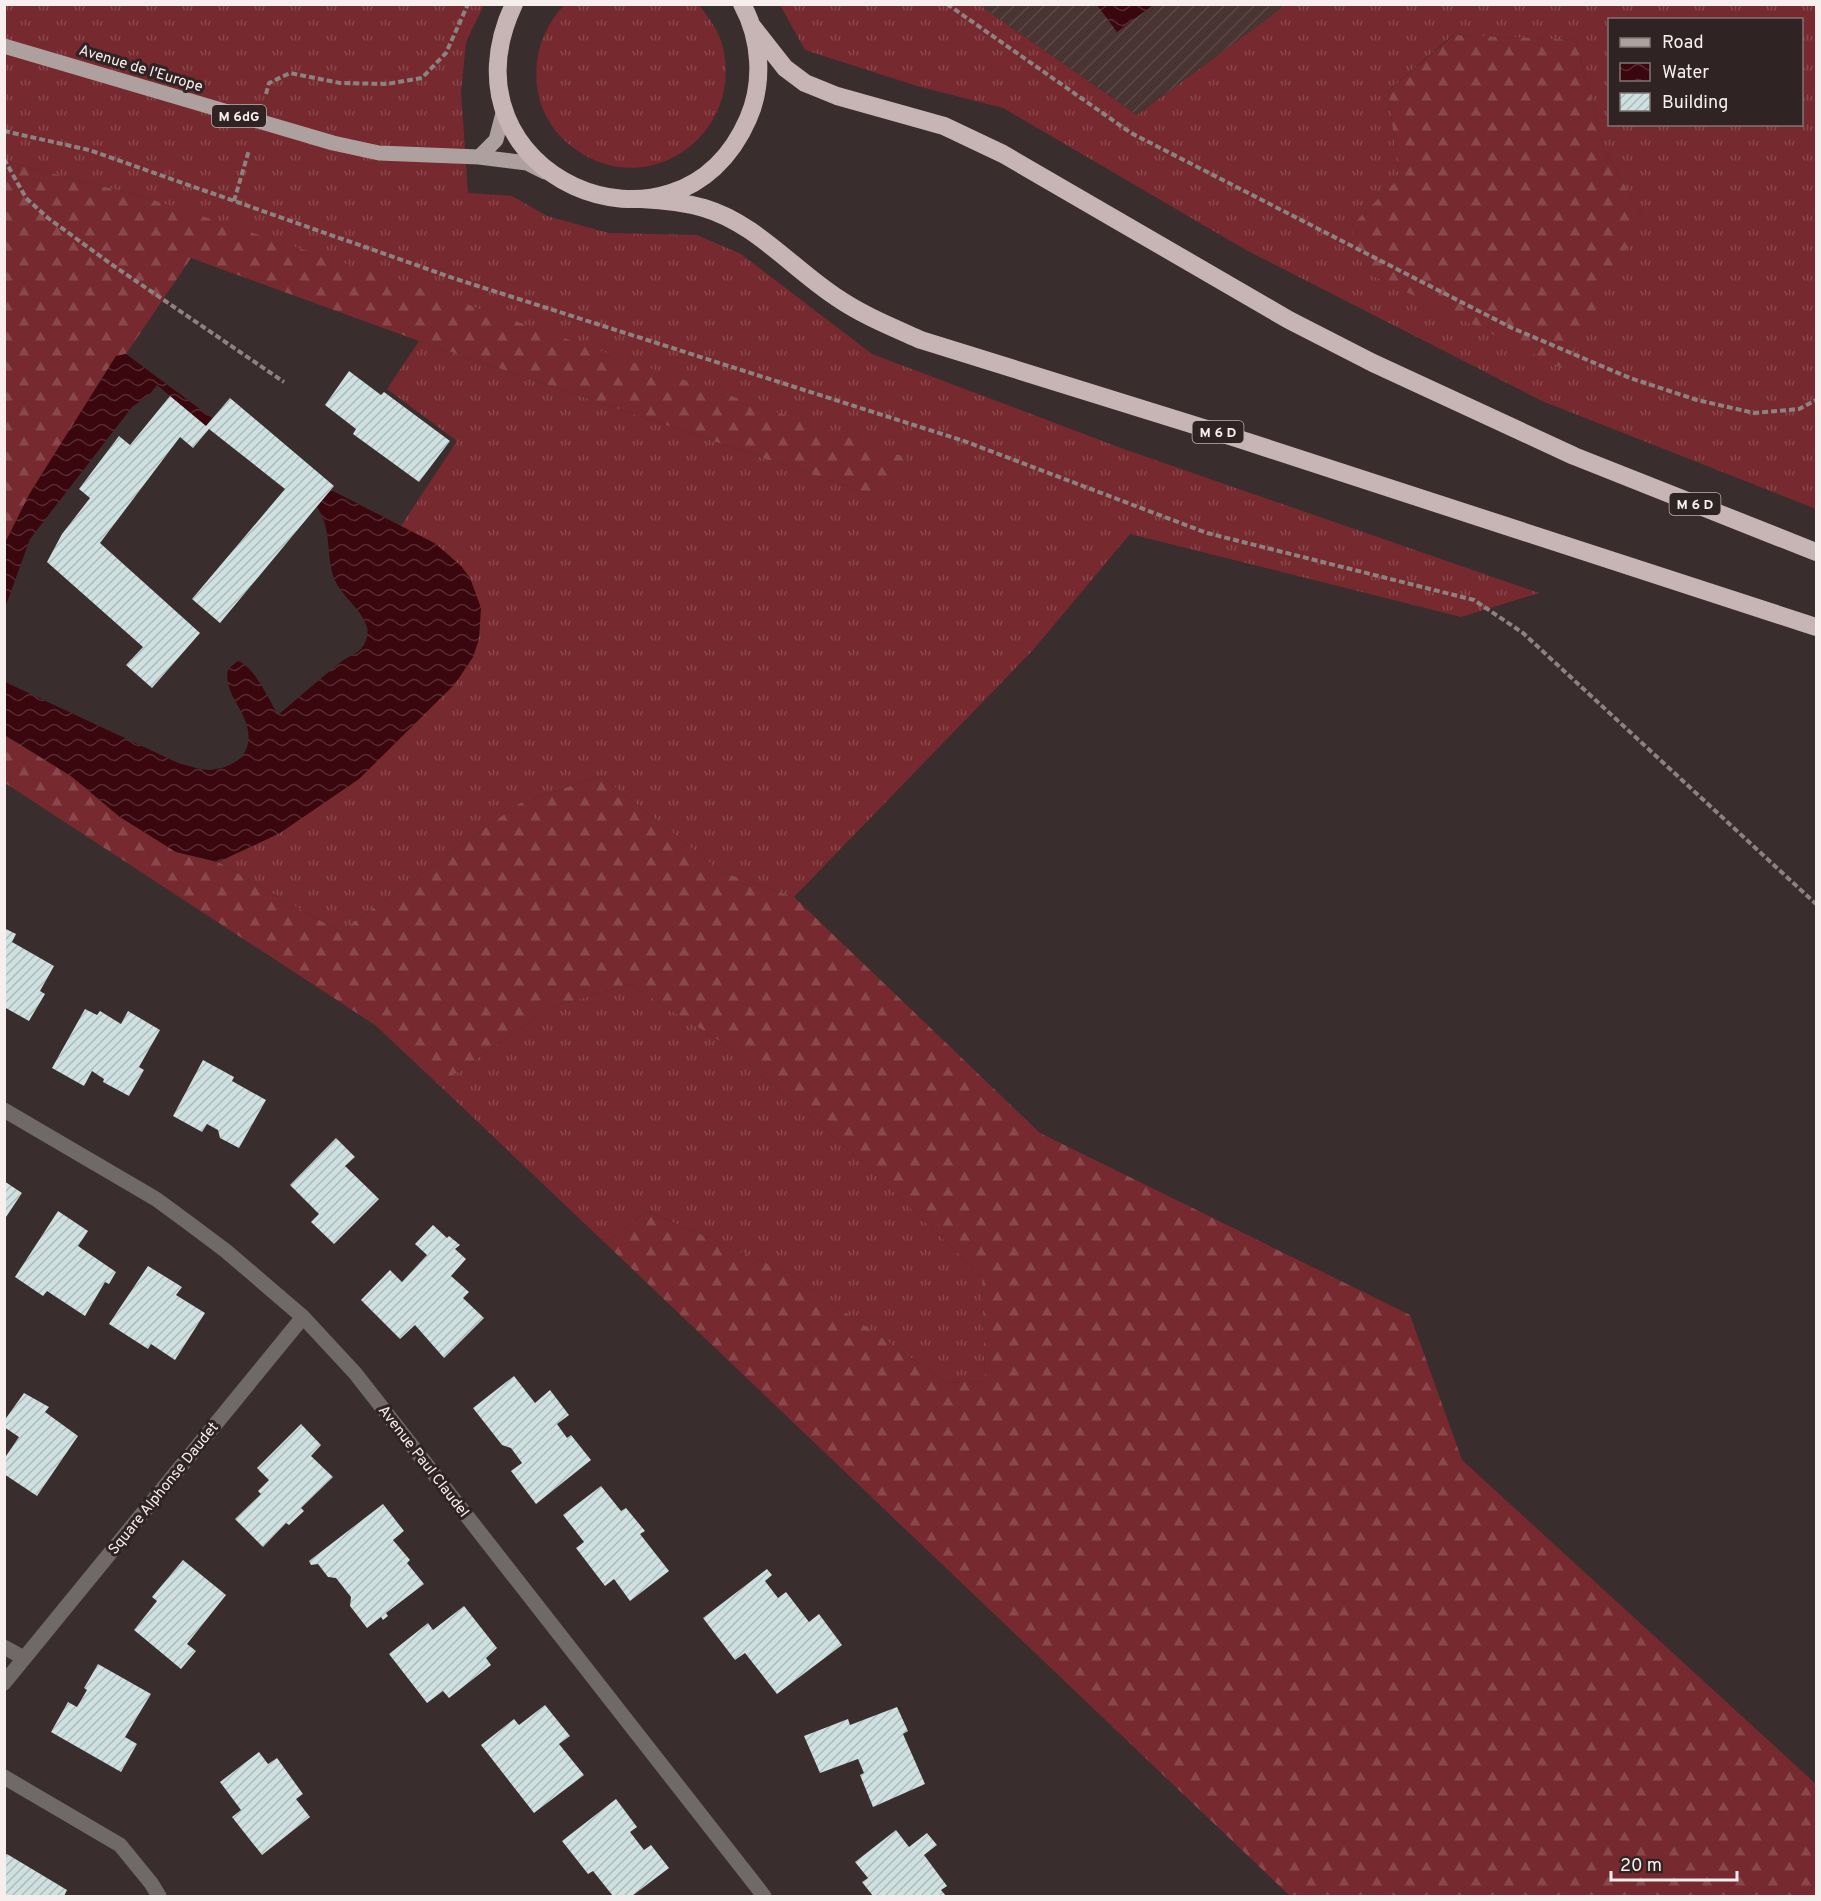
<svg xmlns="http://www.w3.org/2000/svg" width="1821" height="1901" viewBox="0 0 1821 1901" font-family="Overpass,sans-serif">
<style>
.industrial{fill:url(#industrial-furrows)}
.grass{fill:url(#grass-tufts);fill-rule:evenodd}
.forest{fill:url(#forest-firs)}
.water{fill:url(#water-waves)}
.building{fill:url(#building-hatch)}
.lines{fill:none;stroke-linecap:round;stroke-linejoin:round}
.path{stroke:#8d8282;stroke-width:4;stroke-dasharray:6 3;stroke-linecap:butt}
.street{stroke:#6f6968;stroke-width:15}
.primary{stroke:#ada09f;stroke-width:15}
.highway{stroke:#c6b5b4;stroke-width:18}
.labels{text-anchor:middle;stroke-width:6;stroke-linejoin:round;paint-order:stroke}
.shield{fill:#302323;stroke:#bbb2b1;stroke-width:1.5}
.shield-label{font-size:14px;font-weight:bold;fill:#f7efee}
.street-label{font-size:15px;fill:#f7efee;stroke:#302323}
</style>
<defs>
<pattern id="industrial-furrows" width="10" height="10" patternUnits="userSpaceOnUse" patternTransform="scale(1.5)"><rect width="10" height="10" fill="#483433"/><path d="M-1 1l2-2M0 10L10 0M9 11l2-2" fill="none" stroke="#5a4847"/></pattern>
<pattern id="grass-tufts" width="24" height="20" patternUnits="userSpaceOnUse" patternTransform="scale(1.5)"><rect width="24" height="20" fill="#76292e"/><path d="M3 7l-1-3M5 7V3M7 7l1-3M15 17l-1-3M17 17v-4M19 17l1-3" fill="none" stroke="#8a484d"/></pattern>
<pattern id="forest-firs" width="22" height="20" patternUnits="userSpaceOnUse" patternTransform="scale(1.5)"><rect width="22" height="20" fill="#76292e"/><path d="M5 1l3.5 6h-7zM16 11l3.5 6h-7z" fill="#8a484d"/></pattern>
<pattern id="water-waves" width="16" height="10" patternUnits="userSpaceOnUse" patternTransform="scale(1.5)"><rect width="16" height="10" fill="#39070d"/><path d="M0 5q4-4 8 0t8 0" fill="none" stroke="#562b31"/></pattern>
<pattern id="building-hatch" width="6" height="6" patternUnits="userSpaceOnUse" patternTransform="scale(1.5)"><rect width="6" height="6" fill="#cfe0e0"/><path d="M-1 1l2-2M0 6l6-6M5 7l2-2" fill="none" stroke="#aebaba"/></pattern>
</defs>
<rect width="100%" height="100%" fill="#3a2d2d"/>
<path class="industrial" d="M979,5h307l-149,110z"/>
<path class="grass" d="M4,5h480l-18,37 -5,50 7,101 44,3 35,20 62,17 88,2 44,19 131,100 249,94 418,145 -78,24 -331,-83 -97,116 -239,247 -72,-25 -121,-96 -81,27 -180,129 -122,-70 62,-29 156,-289 -35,-18 56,-85 -70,-52 32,-48 456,155 -728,-298 -142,-37z
M564,5h135c9,12 19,24 23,39 24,88 -72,159 -147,105 -19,-13 -32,-33 -37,-56 -6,-33 4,-64 26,-88z
M780,5h199l158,110 149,-110h530v504l-274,-108 -296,-151 -243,-142 -86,-22 -112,-36zM1610,20h192v104h-192zM1453,35l123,5 28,109 39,68 -292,9 48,-48 -11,-87z
M630,984l96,61 130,111 126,120 3,105 -38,2 -158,-110 -142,-62 -42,32 -166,-158 111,-77z"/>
<path class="forest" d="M1454,35l122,5 28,109 39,68 -79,152 -199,-97 -14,-46 48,-48 -11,-87z
M5,161l142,37 288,95 473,165 -33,38 -456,-155 -228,-83 -65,96 -10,2 -86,137 -25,50z
M4,735l67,41 49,41 56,35 42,10 122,70 180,-129 81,-27 121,96 72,25 246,236 370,182 52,145 354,324v112h-526l-685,-653 42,-32 142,62 158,110 38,-2 -3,-105 -126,-120 -130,-111 -96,-61 -80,24 -111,77 -64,-60 -370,-242z"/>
<path class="water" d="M1097,5h56l-36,27z
M126,354l86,64 -6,8 -49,-41 -8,10 -17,12 -102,132 -25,69v-65l25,-50 86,-137z
M331,490l105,54 25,22 9,12 11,30 -2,31 -6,18 -18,27 -96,95 -79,54 -62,29 -42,-10 -56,-35 -49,-41 -66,-41v-53l173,81c9,2 22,7 31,7 29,-2 48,-20 36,-50 -7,-17 -21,-31 -17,-51l10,-8c17,6 31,39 40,54 21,-18 42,-36 64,-54 6,-4 14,-7 19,-12 5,-6 8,-14 6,-22 -6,-19 -26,-31 -33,-49 -9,-25 -1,-47 -17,-71z"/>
<path class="building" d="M349,371l32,24 3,-3 66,49 -31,41 -66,-48 3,-5 -31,-24z
M170,396l36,30 24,-28 104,88 -114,137 -28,-24 93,-110 -76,-60 -16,19 -13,-11 -80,106 100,90 -48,55 -26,-23 17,-18 -96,-85 15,-28 28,-36 -11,-9 40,-53 11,9z
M4,928l12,6 -4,8 42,24 -14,25 5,3 -16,27 -25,-14z
M85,1009l12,6 3,-4 21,13 7,-13 32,19 -21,37 5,3 -15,26 -26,-14 1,-3 -12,-8 -8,15 -32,-18z
M203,1060l31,17 -2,4 34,19 -27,48 -19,-10 -2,-8 -11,-6 -5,8 -29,-16z
M336,1138l19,19 -10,9 34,33 -45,45 -23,-22 8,-8 -29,-29z
M4,1181l18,12 -18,27z
M58,1211l30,20 -10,15 38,26 -7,12 -4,-2 -20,34 -38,-25 -4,5 -28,-19z
M433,1225l14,13 2,-2 11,9 -5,4 11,10 -15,17 18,16 -6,6 21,20 -40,40 -29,-33 -15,14 -39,-39 29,-30 12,12 25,-27 -12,-11z
M148,1266l34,21 -6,8 29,18 -30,47 -24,-16 -3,5 -39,-25z
M514,1376l21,27 15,-13 19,25 -12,9 10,14 4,-3 20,25 -55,44 -25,-33 11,-8 -11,-15 -9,-3 -29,-37z
M24,1393l25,14 -4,5 33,24 -41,60 -33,-22v-15l15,-22 -15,-10v-6z
M301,1424l20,21 -10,11 22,21 -32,31 3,3 -15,14 -3,-2 -23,24 -28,-28 26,-25 -3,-3 11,-11 -12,-12z
M601,1486l20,25 5,-3 19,23 -5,3 29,37 -39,30 -16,-22 -9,7 -29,-38 8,-6 -21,-27z
M383,1504l21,27 -11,9 17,20 -3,3 17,21 -38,29 2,3 -5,4 -2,-3 -14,11 -17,-22 1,-9 -15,-19 -8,-1 -10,-13 -7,1 -2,-4z
M183,1560l43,35 -39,49 9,7 -15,18 -47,-39 23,-29 -5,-4z
M767,1569l5,6 -7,6 13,17 8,-6 23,30 10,-8 23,31 -65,49 -32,-41 -10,7 -32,-42z
M464,1606l33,42 -11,10 5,7 -42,33 -6,-7 -16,12 -38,-49 39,-31 5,7z
M98,1664l53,30 -26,43 12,7 -16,28 -70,-40 17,-30 9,5 10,-17 -3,-2z
M545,1705l25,31 -11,8 25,31 -50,38 -53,-68 33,-26 5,6z
M897,1707l11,24 -5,3 22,50 -52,23 -13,-32 4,-2 -6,-14 -38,14 -16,-37 44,-17 2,6z
M259,1752l9,12 9,-6 26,36 -7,5 14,18 -48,38 -30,-38 9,-7 -21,-28z
M616,1799l21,28 -7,5 14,18 7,-5 18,23 -37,28h-19l-20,-25 -5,3 -26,-33z
M896,1830l13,17 18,-14 10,12 -13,10 23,31 -6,4 5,6h-73l-11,-14 6,-4 -13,-16z
M7,1854l60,36 -3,6h-60v-39z"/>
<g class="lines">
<path class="path" d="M947,4l184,129 381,195 118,50 67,22 57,13 45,-4 17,-9
M266,94l3,-11 21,-10 50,10 47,1 35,-6 24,-25 22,-49
M4,131l85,19 367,129 508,162 243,92 267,67 49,33 293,271
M4,159l22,39 22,20 63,46 173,118
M234,201l15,-51"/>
<path class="street" d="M4,1110l152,89 34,25 36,27 77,66 52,56 409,523
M4,1647l20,11
M4,1683l299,-366
M4,1777l116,68 31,38 8,13"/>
<path class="primary" d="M4,46l329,97 46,10 100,4 48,6 18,9
M479,157l17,-17 8,-31"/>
<path class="highway" d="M514,4c-81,172 164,276 234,115 16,-36 13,-80 -6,-115
M752,26l33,42 20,15 32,13 107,30 59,28 286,166 84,43 201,93 242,96
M641,199c21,1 42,3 63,9 51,15 88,60 132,89 26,18 56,30 85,43l318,99 577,188"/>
</g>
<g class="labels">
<g class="shield">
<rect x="212" y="105" width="54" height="22" rx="4.5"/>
<rect x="1192.5" y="421" width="51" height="22" rx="4.5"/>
<rect x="1669.5" y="493" width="51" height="22" rx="4.5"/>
</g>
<g class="shield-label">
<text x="239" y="121">M 6dG</text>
<text x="1218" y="437">M 6 D</text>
<text x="1695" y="509">M 6 D</text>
</g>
<g class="street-label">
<text transform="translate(141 68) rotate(17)" y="5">Avenue de l'Europe</text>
<text transform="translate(424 1461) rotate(52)" y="5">Avenue Paul Claudel</text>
<text transform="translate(163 1488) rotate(-51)" y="5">Square Alphonse Daudet</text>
</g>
</g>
<rect width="1821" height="1901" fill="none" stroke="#f7efee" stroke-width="12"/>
<rect x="1608" y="18" width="195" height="108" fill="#302323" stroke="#807574" stroke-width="1.5"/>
<rect x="1620" y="38" width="30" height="9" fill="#ada09f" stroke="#807574" stroke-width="1.5"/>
<text x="1662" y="48" font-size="18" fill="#f7efee">Road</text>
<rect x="1620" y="63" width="30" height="18" fill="url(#water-waves)" stroke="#807574" stroke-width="1.5"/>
<text x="1662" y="78" font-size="18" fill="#f7efee">Water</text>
<rect x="1620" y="93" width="30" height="18" fill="url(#building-hatch)" stroke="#807574" stroke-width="1.5"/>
<text x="1662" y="108" font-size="18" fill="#f7efee">Building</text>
<path d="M1611 1871v9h126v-9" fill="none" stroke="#f7efee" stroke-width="3"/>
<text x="1620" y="1871" font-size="18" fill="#f7efee" stroke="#302323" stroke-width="4.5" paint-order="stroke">20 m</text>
</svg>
